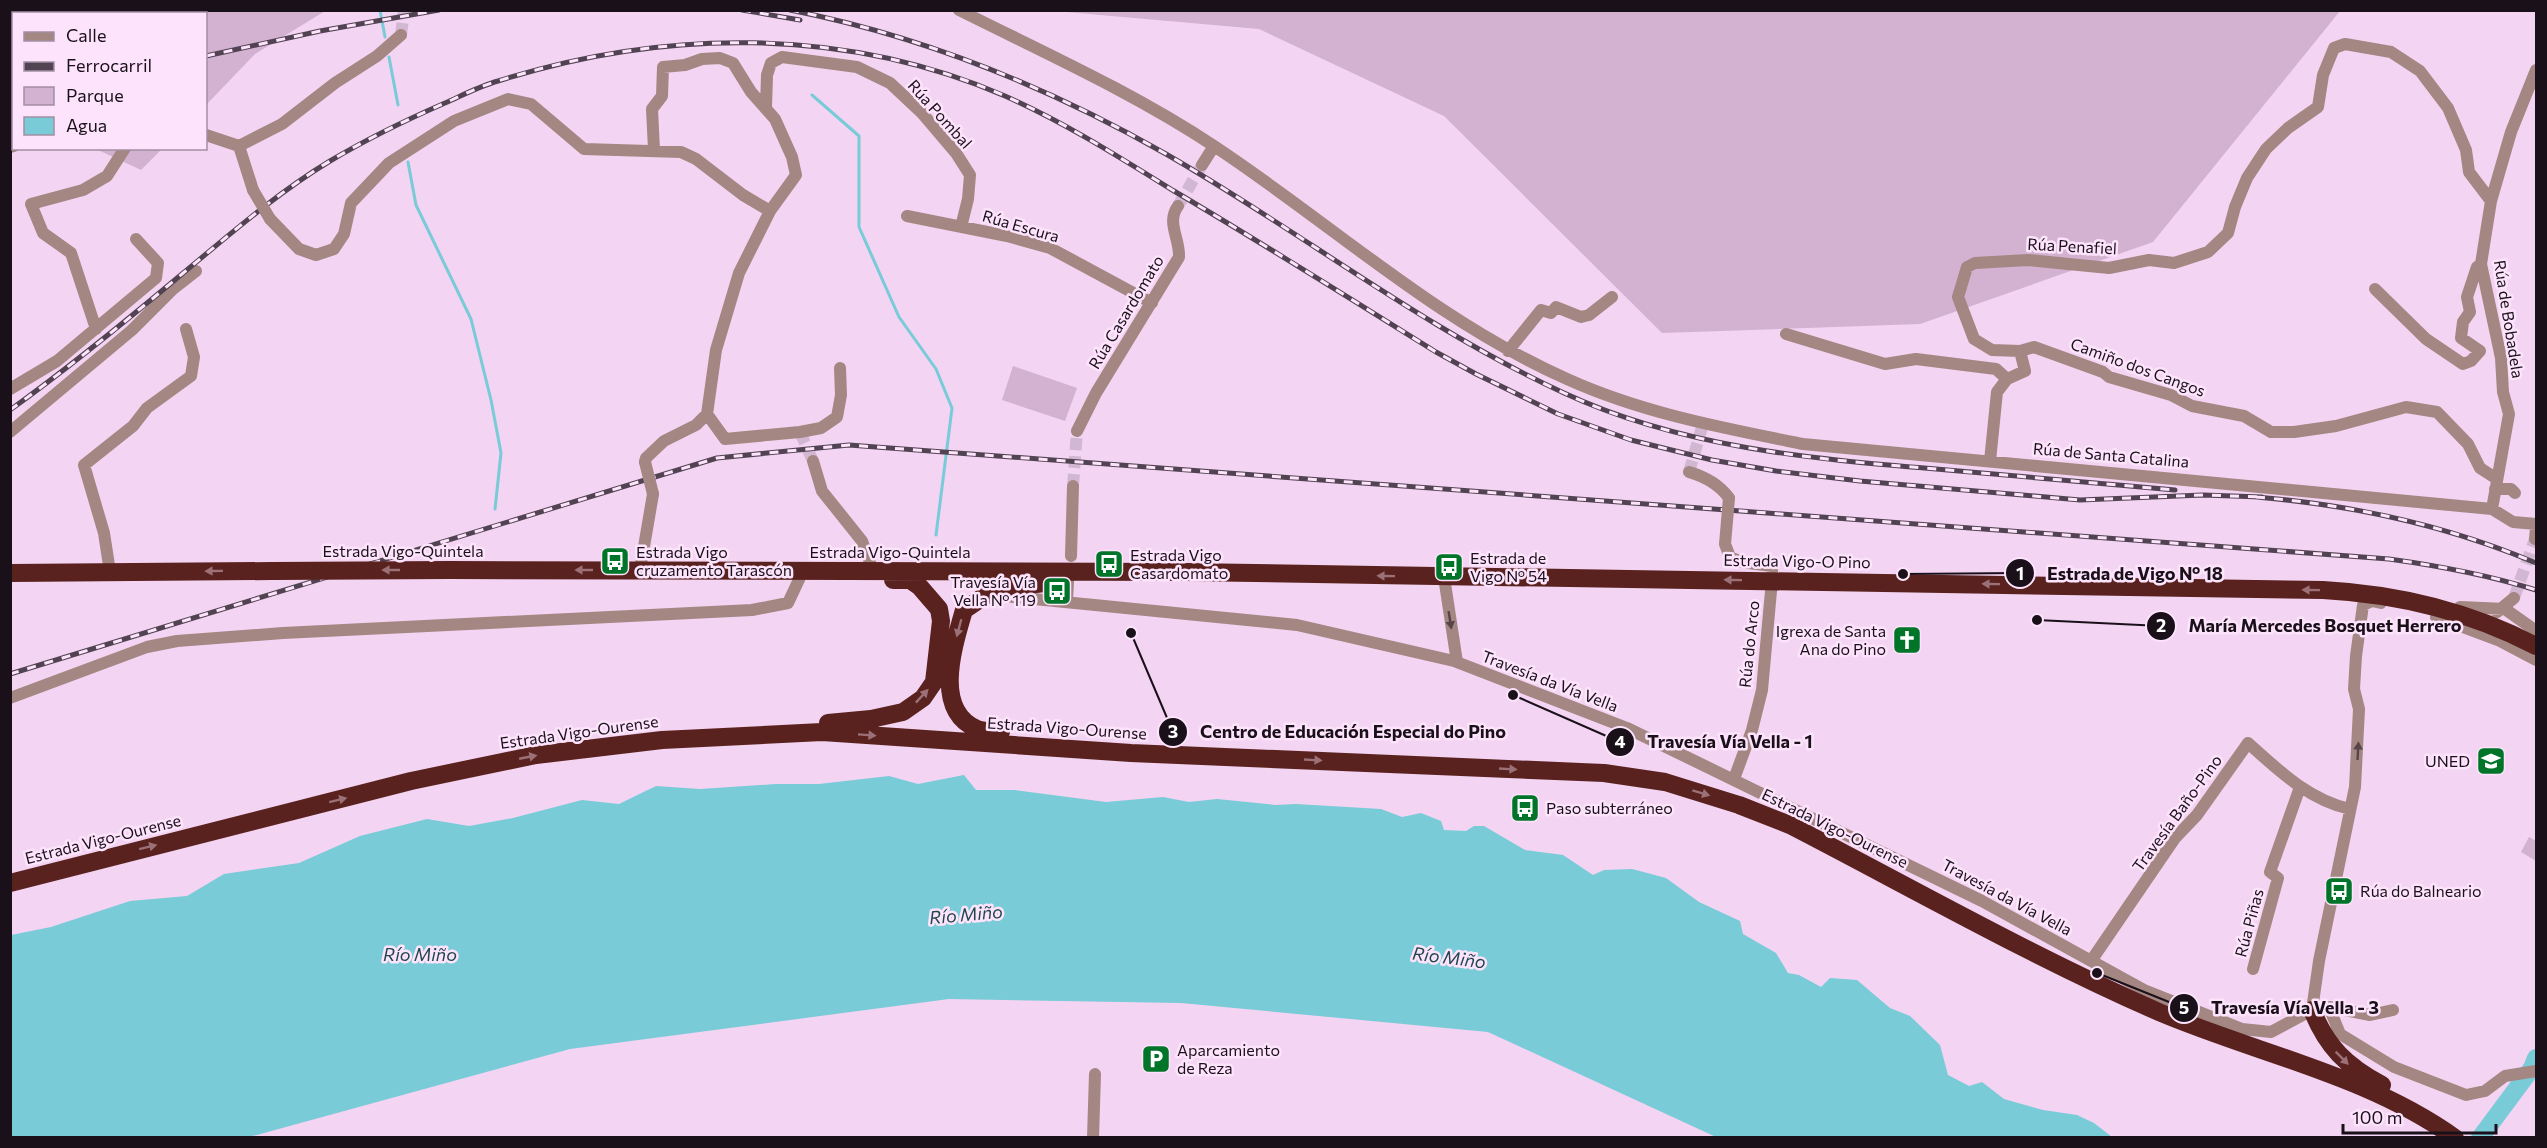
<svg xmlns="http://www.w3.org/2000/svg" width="2547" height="1148" viewBox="0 0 2547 1148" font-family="Commissioner,sans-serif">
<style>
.green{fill:#d2b1d1}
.water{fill:#78cbd7}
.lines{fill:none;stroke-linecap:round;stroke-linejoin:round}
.stream{stroke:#78cbd7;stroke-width:3}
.river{stroke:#78cbd7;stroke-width:18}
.street-tunnel{stroke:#d2b7d2;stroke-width:12;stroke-dasharray:12 6;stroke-linecap:butt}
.street{stroke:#a48682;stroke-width:12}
.highway{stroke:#59221e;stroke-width:18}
.rail-casing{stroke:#524352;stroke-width:5}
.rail{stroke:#fde4fc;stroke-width:3;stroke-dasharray:9;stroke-linecap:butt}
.street-bridge{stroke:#a48682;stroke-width:12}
.highway-bridge{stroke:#59221e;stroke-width:18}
.oneway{fill:#9b7077}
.oneway2{fill:#584549}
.labels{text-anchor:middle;stroke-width:5;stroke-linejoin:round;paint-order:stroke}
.street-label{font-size:16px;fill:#1a101a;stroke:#fde4fc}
.poi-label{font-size:16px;fill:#1a101a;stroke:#fde4fc;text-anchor:start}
.water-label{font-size:18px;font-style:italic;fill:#1f474c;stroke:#fde4fc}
.leader{fill:none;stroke:#1a101a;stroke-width:2}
.callout-dot{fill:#1a101a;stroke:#fde4fc;stroke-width:2}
.mark-label{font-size:18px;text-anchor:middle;font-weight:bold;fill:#fff}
.callout-label{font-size:18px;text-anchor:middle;font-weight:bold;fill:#1a101a;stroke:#fde4fc;stroke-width:5;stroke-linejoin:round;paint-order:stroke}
</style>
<rect width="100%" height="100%" fill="#f3d4f2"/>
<path class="green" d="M11,10h314v1l-70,43 -49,51v-91h-192v117l-3,1z
M1055,11h1285l-187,231 -233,82 -258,9 -218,-217 -185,-87z
M96,149h66l-21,21z
M1013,366l64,22 -12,33 -63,-21z
M2529,837l7,4v20l-15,-9z"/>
<path class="water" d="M964,775l12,15h39l91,12 57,-5 26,5 28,-3 59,6 20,-1 85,5 21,8 19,-4 20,8 3,9 22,1 8,-5h10l41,24 38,5 30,20 11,-5 28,-1 34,9 33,24 41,19 3,13 33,19 12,20 11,2 22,12 9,-9 27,2 33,28 20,8 30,29 8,30 21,11 13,-4 22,17 39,11 34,5 17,8 18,14h-396l-228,-105 -307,-29 -232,-4 -379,50 -321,88h-238v-202l40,-8 79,-26 57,-5 37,-22 75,-11 61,-27 67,-17 42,7 44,-8 69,-18 37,4 37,-18 44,3 76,-5h43l70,-8 29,8z"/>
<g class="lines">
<path class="stream" d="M380,10l5,27
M389,57l9,48
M812,95l47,41v91l40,90 37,52 16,39 -16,127
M408,162l8,43 55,114 20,81 10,53 -6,56"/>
<path class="river" d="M2480,1138l52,-70 4,-10"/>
<path class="street-tunnel" d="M401,35l3,-25
M1178,206l24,-41
M800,432l13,29
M1689,472l14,-48
M1073,486l4,-55
M2514,598l21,-59"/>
<path class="street" d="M959,10c86,43 175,83 255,136 118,78 222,175 353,233 75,34 156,49 236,65l689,65 21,13 23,2
M766,107l1,-32 4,-12 11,-6 75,10 33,16 32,30 34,40 14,22 -2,24 -7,28
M206,135l33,11 43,-22 53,-41 42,-27 24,-21
M239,146l14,44
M10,147l4,-1
M1202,165l12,-19
M2491,201l-22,-29 -3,-22 -18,-42 -28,-37 -29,-19 -46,-8 -11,4 -11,27 -5,32 -30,21 -22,21 -19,29 -12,29 -7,26 -20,19 -34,11 -25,-3 -40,8 -81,-8 -53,3 -8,4 -9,30 16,42 18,11 28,1 14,-4 69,25 6,5 62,18 21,11 52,10 27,16h23l42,-6 70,-19 31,5 31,32 12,24 17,11
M907,216l100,20 43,12 102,55
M270,219l29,30 17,6 18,-6 10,-15 7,-31 38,-40 65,-42 54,-22 23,5 53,45 97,3 15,7 47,36 27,16
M2375,289l51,50 37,25 8,-3 9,-10 -19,-13 2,-16 7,-10 -3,-15 10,-30 4,-3
M96,329l-25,-76 -28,-20 -12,-29 52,-14 24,-14 18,-28
M1786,334l99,30 31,-5 80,10 11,10
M1508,351l33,-41 10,3 5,-6 25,10 8,-2 23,-18
M10,389l47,-28 99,-83 2,-15 -22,-24
M707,414l18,25 75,-7 21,-4 16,-11 4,-22 -1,-27
M1077,431l19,-38 83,-136c1,-18 -13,-35 -1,-51
M10,432l122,-102 41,-41 23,-18
M813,461l9,30 40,50 11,30
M1990,461l7,-69 10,-13 18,-8 -5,-20
M645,462l1,-4 18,-17 32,-16 11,-11 9,-64 23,-77 31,-62 26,-36 -4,-18 -17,-38 -24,-27 -18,-29 -13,-5 -18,1 -17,6 -22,2 -1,29 -10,13 2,41
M1689,472c17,5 30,12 40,26
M2495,489h16l4,4
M2492,509l17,-95 -6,-22 -2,-34 -20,-94 10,-63 20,-69 25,-62
M1727,521l-2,23 5,13 11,5 31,4v14l-10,110 -10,40 -18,49
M2535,539l1,-11
M1071,556l2,-70
M640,570l13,-76
M110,572l-6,-39 -20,-68 49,-39 14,-18 44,-32 3,-19 -8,-28
M1444,577l13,85
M994,595l303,30 157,36 173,67 355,173 162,89 98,39 29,3 41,-22 17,-3 41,8 23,-5
M1067,601l1,-20
M2460,607l45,2 31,22
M2497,612l17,-14
M2436,617l64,24 36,19
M10,698l137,-51 30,-6 106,-8 469,-23 36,-7 15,-32
M2091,961l84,-123 22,-23 51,-72c30,27 61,57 102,66
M2253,969l25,-91 -8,-6 30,-85
M2329,1007l11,27 54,33 72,28 19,-4 20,-15 31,-5
M2312,1010l7,-49 36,-174 4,-78 -5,-20 2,-33 7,-51 9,-4 9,2
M1093,1138l2,-64"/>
<path class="highway" d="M450,570l736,2 1137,18c74,4 148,22 213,56
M10,573l262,-2
M828,723l43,-4 32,-7 20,-14 11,-16 7,-61 -2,-12 -19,-22 -10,-7h-17
M1001,732c-7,-1 -17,0 -24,-3 -45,-19 -23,-84 -13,-119l31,-21 58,-7
M10,883l401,-102 125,-26 126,-15 160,-8 309,21 473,20 61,9 74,23 51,20c122,63 243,132 369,187 99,42 208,63 296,126
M2312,1010c15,37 34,56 70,75"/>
<g class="rail-casing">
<path id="rail" d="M742,10l58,10
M790,10c133,26 258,77 376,144 134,77 257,174 398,239 116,54 246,66 372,76 80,7 159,14 239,21
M206,56l114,-25 119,-21
M10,95h4
M10,410c60,-43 116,-89 172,-136 47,-39 95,-81 148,-113 37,-22 76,-41 115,-58 18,-8 35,-17 53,-22 164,-52 346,-55 507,15 59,26 114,61 169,95 88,52 175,107 262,161l40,22 82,40 73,26 81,20 64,11 84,10 220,19 123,-5 59,2
M2256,497c97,8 190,28 280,66
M10,674l707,-216 132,-13 1540,114c51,7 99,16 147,31"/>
</g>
<use href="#rail" class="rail"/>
<path class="street-bridge" d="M253,190l17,29
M645,462l8,32
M1727,521l2,-23"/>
<path class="highway-bridge" d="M272,571l178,-1"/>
</g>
<defs><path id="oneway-solid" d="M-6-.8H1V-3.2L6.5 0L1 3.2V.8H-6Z" transform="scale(1.5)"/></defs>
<g class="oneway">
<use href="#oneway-solid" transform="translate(391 570) rotate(180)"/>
<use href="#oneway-solid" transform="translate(584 570) rotate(-180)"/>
<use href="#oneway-solid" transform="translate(214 571) rotate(179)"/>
<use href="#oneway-solid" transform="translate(1386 576) rotate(-179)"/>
<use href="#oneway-solid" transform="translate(1733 580) rotate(-179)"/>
<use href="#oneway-solid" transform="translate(1991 584) rotate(-179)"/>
<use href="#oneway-solid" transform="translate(2311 590) rotate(-179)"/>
<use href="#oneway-solid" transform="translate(959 628) rotate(105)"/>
<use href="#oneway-solid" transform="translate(922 696) rotate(-47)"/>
<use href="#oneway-solid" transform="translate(867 735) rotate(4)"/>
<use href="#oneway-solid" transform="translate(528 757) rotate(-11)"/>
<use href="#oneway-solid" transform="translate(1313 760) rotate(3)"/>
<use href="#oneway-solid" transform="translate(1508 769) rotate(3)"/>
<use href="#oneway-solid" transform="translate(1701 793) rotate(17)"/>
<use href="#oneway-solid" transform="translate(338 800) rotate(-14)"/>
<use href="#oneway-solid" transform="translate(148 847) rotate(-14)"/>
<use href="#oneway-solid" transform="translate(2342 1058) rotate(45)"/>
</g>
<g class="oneway2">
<use href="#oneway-solid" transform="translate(1450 620) rotate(81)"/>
<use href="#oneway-solid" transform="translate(2358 751) rotate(-87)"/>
</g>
<defs>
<g id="bus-square" transform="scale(1.5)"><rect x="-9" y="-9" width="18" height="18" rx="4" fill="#007429" stroke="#fde4fc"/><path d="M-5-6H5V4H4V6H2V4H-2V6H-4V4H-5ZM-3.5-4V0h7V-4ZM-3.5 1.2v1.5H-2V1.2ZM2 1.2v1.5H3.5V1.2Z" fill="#fff"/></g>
<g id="church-square" transform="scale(1.5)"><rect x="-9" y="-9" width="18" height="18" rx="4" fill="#007429" stroke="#fde4fc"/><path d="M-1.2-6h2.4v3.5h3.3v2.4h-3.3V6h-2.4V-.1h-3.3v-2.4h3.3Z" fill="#fff"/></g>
<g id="school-square" transform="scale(1.5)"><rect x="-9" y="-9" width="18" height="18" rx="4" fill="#007429" stroke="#fde4fc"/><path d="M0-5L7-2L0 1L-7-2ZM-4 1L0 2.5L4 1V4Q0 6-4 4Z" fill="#fff"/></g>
<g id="parking-square" transform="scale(1.5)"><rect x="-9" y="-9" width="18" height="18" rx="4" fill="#007429" stroke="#fde4fc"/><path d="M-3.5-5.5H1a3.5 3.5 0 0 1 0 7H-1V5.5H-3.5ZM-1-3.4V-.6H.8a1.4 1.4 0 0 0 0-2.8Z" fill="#fff"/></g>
</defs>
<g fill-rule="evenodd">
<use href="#bus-square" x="615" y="561"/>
<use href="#bus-square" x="1109" y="564"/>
<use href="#bus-square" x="1449" y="567"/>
<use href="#bus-square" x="1057" y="591"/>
<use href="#church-square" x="1907" y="640"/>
<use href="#school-square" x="2491" y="761"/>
<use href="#bus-square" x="1525" y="808"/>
<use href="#bus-square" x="2339" y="891"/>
<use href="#parking-square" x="1156" y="1059"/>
</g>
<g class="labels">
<g class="street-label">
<text transform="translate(940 114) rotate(48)" y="6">Rúa Pombal</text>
<text transform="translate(1021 226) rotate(16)" y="6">Rúa Escura</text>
<text transform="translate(2072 246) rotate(3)" y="6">Rúa Penafiel</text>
<text transform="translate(1126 312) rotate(-59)" y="6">Rúa Casardomato</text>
<text transform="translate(2509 319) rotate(81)" y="6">Rúa de Bobadela</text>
<text transform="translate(2138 367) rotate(20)" y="6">Camiño dos Cangos</text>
<text transform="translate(2111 455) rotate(5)" y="6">Rúa de Santa Catalina</text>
<text x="403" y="557">Estrada Vigo-Quintela</text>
<text x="890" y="558">Estrada Vigo-Quintela</text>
<text transform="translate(1797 561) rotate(1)" y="6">Estrada Vigo-O Pino</text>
<text transform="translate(1749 644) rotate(-84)" y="6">Rúa do Arco</text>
<text transform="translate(1550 681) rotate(21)" y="6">Travesía da Vía Vella</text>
<text transform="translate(1067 728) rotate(4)" y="6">Estrada Vigo-Ourense</text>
<text transform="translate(579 732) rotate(-8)" y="6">Estrada Vigo-Ourense</text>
<text transform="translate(2177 813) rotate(-54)" y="6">Travesía Baño-Pino</text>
<text transform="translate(1835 828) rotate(26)" y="6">Estrada Vigo-Ourense</text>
<text transform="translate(103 839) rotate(-14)" y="6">Estrada Vigo-Ourense</text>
<text transform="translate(2007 897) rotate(28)" y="6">Travesía da Vía Vella</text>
<text transform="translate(2249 923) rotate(-75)" y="6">Rúa Piñas</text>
</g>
<g class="poi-label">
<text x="636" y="558">Estrada Vigo<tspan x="636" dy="18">cruzamento Tarascón</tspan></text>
<text x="1130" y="561">Estrada Vigo<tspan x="1130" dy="18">Casardomato</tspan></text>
<text x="1470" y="564">Estrada de<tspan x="1470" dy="18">Vigo Nº 54</tspan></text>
<text x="1036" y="588" text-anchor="end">Travesía Vía<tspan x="1036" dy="18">Vella Nº 119</tspan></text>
<text x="1886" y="637" text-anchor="end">Igrexa de Santa<tspan x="1886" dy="18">Ana do Pino</tspan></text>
<text x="2470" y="767" text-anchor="end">UNED</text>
<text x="1546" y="814">Paso subterráneo</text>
<text x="2360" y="897">Rúa do Balneario</text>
<text x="1177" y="1056">Aparcamiento<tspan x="1177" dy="18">de Reza</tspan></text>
</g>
<g class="water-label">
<text transform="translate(966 915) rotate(-5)" y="6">Río Miño</text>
<text x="420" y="961">Río Miño</text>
<text transform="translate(1449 958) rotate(7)" y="6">Río Miño</text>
</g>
</g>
<path class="leader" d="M1903 574L2020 573M2037 620L2161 626M1131 633L1173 732M1513 695L1620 742M2097 973L2184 1008"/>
<g class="callout-dot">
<circle cx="1903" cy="574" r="6"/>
<circle cx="2037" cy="620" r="6"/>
<circle cx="1131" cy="633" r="6"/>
<circle cx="1513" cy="695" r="6"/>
<circle cx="2097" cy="973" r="6"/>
<circle cx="2020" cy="573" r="15"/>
<circle cx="2161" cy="626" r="15"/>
<circle cx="1173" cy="732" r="15"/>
<circle cx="1620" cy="742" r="15"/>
<circle cx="2184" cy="1008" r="15"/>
</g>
<g class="mark-label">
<text x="2020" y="580">1</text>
<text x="2161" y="632">2</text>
<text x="1173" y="738">3</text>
<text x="1620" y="748">4</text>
<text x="2184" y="1014">5</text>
</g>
<g class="callout-label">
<text x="2135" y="580">Estrada de Vigo Nº 18</text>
<text x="2325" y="632">María Mercedes Bosquet Herrero</text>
<text x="1353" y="738">Centro de Educación Especial do Pino</text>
<text x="1730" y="748">Travesía Vía Vella - 1</text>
<text x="2295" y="1014">Travesía Vía Vella - 3</text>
</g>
<rect width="2547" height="1148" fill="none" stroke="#1a101a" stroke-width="24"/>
<rect x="12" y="12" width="195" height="138" fill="#fde4fc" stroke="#a28fa2" stroke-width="1.5"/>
<rect x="24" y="32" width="30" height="9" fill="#a48682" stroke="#a28fa2" stroke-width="1.5"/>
<text x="66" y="42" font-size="18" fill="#1a101a">Calle</text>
<rect x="24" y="62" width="30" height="9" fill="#524352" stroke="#a28fa2" stroke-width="1.5"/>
<text x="66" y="72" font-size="18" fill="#1a101a">Ferrocarril</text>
<rect x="24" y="87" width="30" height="18" fill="#d2b1d1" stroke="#a28fa2" stroke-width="1.5"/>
<text x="66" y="102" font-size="18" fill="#1a101a">Parque</text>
<rect x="24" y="117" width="30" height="18" fill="#78cbd7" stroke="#a28fa2" stroke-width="1.5"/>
<text x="66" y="132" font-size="18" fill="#1a101a">Agua</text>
<path d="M2343 1124v9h153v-9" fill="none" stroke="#1a101a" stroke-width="3"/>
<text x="2352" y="1124" font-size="18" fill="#1a101a" stroke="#fde4fc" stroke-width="4.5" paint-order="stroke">100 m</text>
</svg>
